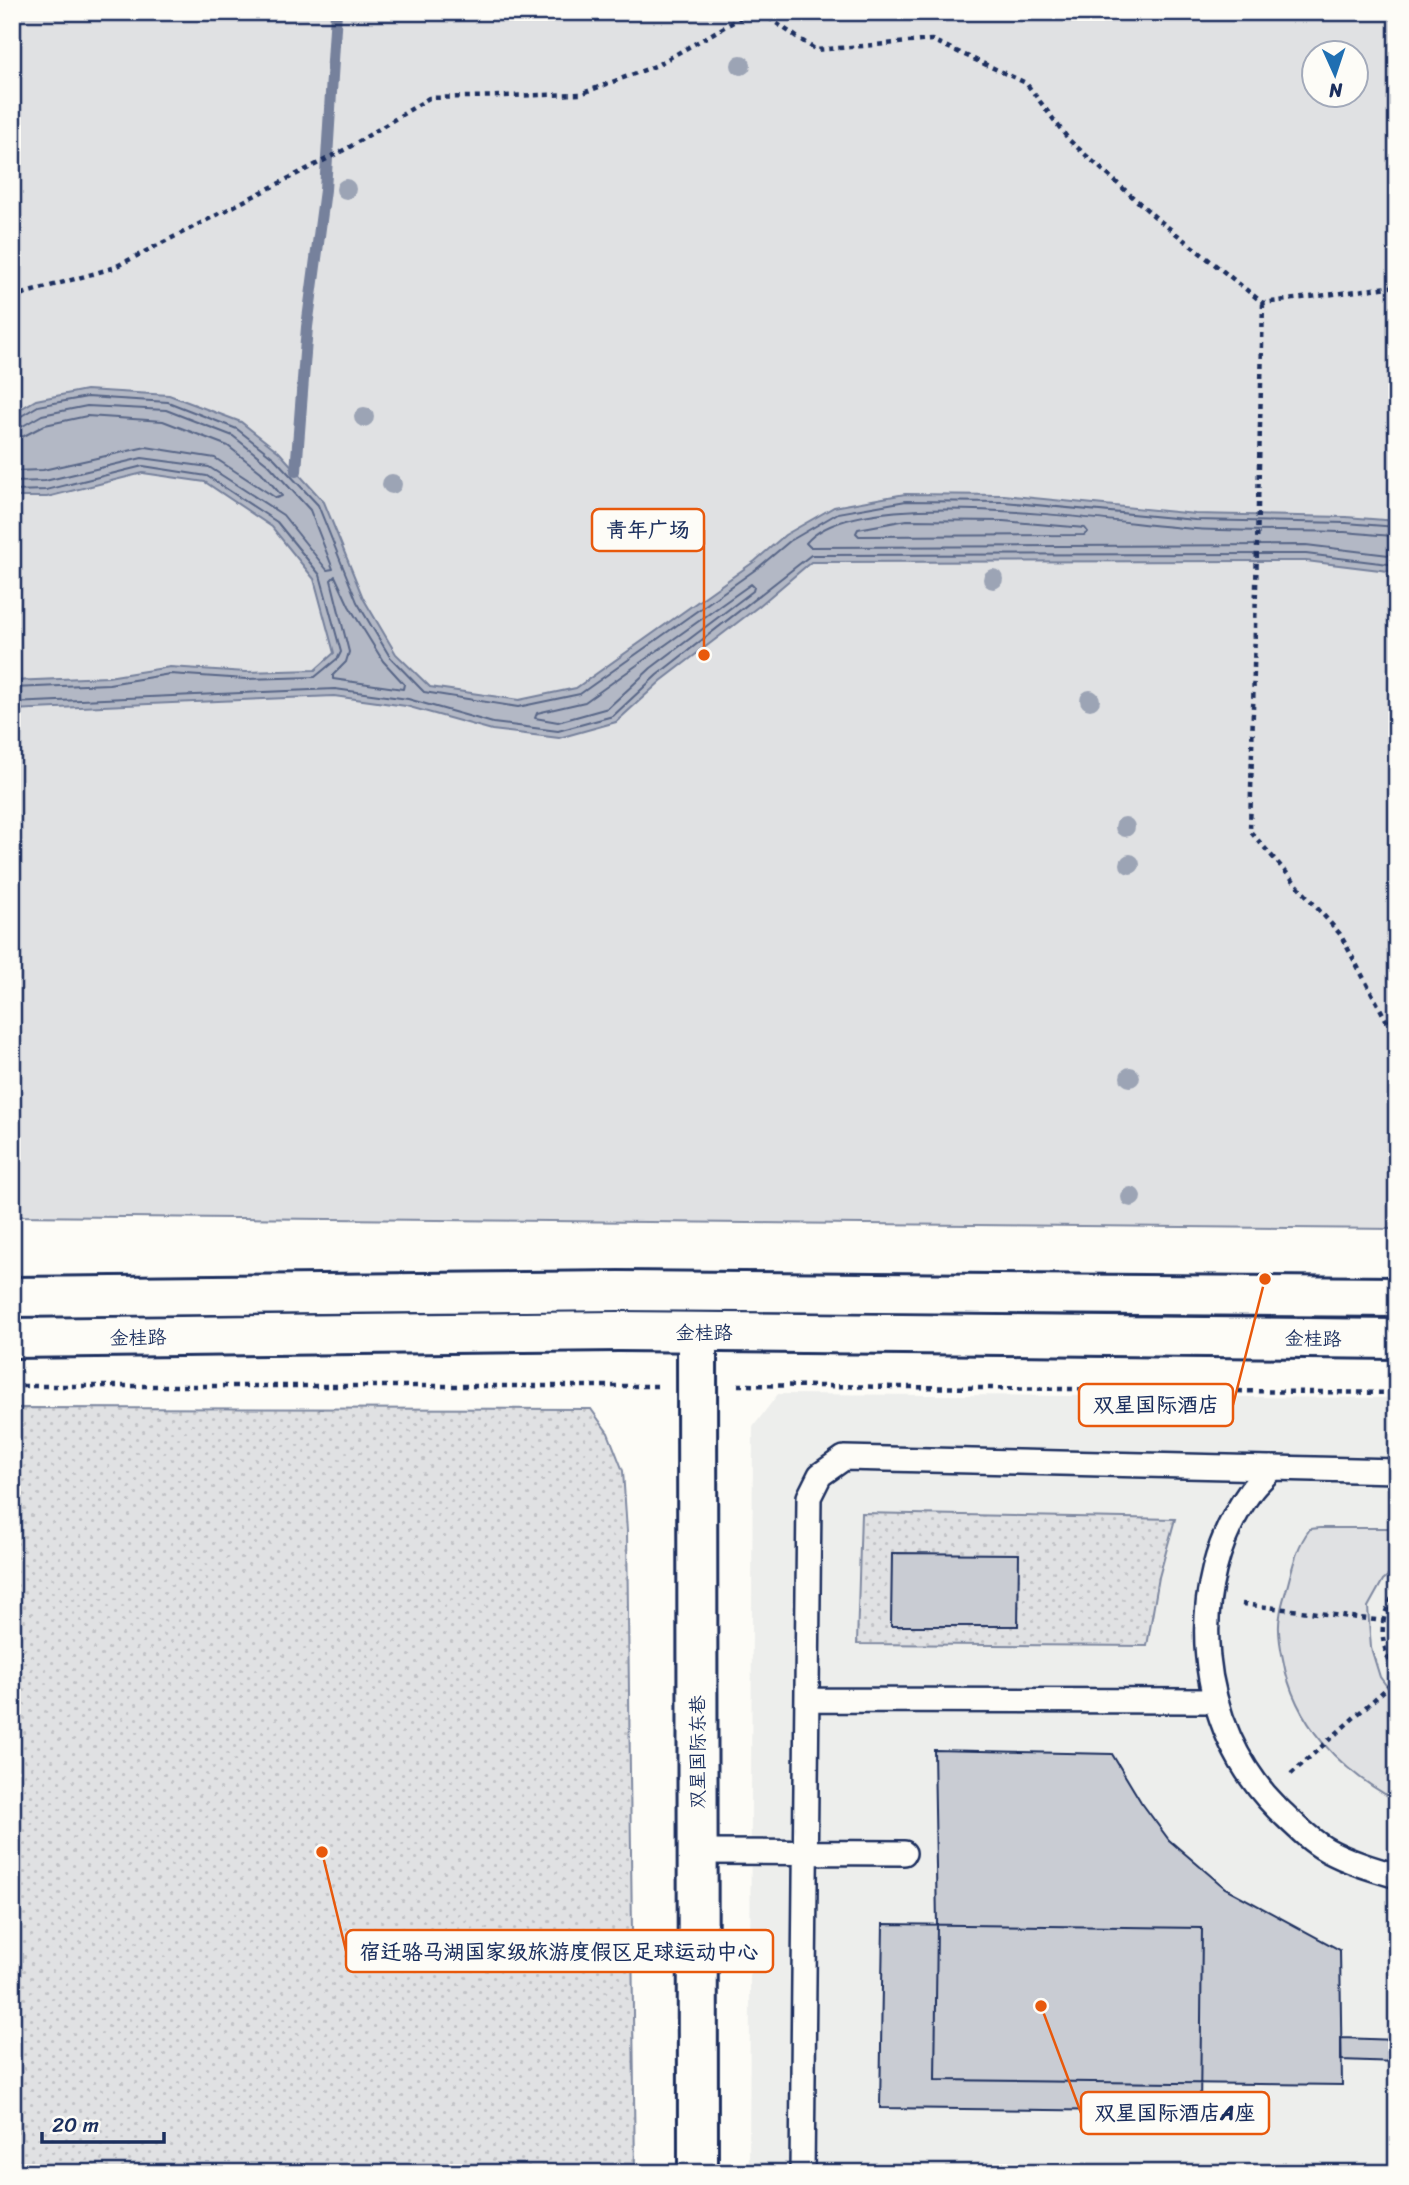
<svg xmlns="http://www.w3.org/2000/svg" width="1409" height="2185" viewBox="0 0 1409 2185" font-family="Sriracha,'LXGW WenKai TC',sans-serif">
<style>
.built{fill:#edeeec}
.green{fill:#e0e1e3;stroke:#7e88a0;stroke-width:2;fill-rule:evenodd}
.garden{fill:url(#garden-dots);stroke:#7e88a0;stroke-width:2}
.water{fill:#b3b8c5;stroke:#76819c;stroke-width:2}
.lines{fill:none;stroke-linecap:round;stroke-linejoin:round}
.shore{stroke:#586687;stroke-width:2}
.stream{stroke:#76819c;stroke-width:12}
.building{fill:#c9ccd3;stroke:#1b2f5e;stroke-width:2}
.service-casing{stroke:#1b2f5e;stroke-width:28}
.minor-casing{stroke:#1b2f5e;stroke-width:44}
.tertiary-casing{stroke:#1b2f5e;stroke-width:44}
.path{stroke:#1b2f5e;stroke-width:4.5;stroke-dasharray:5 5;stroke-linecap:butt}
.service{stroke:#fdfcf7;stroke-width:23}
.minor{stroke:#fdfcf7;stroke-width:38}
.tertiary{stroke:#fdfcf7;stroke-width:38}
.tree{fill:#9ca4b5}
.labels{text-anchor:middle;stroke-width:6;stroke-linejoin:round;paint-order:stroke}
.street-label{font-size:19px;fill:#1b2f5e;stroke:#fdfcf7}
.leader{fill:none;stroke:#e8590c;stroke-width:2.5}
.callout-dot{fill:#e8590c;stroke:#fdfcf7;stroke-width:2.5}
.callout{fill:#fdfcf7;stroke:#e8590c;stroke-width:2.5}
.callout-label{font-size:21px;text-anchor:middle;font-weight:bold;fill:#1b2f5e}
</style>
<defs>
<pattern id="garden-dots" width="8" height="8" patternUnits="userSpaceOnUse" patternTransform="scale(1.75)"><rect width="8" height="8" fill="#e0e1e3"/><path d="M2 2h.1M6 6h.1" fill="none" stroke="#c0c1c5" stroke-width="1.8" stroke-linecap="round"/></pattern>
</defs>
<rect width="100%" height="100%" fill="#fdfcf7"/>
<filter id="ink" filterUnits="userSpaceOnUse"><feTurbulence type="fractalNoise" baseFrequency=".0143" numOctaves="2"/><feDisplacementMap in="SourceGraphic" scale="14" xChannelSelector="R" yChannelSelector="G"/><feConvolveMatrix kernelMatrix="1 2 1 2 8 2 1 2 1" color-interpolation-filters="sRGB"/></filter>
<g filter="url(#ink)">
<path class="built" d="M778,1394l619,4v775h-648l4,-746z"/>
<path class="green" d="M12,12h1385v1217l-1385,-13zM1314,52h42v42h-42z
M1320,1528h77v40l-14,12 -15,27 3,41 9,29 17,23v101c-56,-30 -103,-77 -114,-142 -3,-14 -6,-30 -3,-43 1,-11 5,-21 8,-32 5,-19 9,-38 22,-55z"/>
<path class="garden" d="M12,1408l579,1 17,24 15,38 4,60 8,642h-623z
M861,1513l314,6 -16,58 -12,69 -290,-2z"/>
<path class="water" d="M86,390l83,5 72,27 38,30 45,50 39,96 33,56 34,33 89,13 57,-12 179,-127 30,-26 49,-28 71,-13 99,1 191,19 151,3 51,4v51l-91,-11 -495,1 -52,44 -98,75 -45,41 -57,16 -67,-8 -86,-24 -72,-10 -322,14v-29l96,-4 62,-10 76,5 69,-2 19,-17 -20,-74 -42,-52 -67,-45 -62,-9 -96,24h-35v-83l24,-14z"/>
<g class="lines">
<path class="shore" d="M12,419l6,-1 20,-12 49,-9 81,5 69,27 37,29 44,47 39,97 33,55 34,35 94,15 62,-13 179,-127 31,-26 48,-28 68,-12 98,1 191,18 151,3 51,4
M12,428l9,-1 21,-12 45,-9 79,4 67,26 35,28 42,46 23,59 -6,1 -44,-55 -74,-48 -67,-9 -97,23 -33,1
M12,438l12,-2 21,-11 42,-9 76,5 65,25 33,26 21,24 -6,2 -61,-40 -69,-11 -103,23 -31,1
M12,491l34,-1 97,-24 64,10 70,46 43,53 21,77 -3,6 -23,19 -69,2 -76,-5 -61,10 -97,4
M907,520l96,1 82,7 3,4 -4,3 -225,1 -3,-3 2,-4z
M1397,536c-18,0 -35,-3 -53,-4 -50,-2 -99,0 -149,-3 -77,-5 -338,-49 -389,14l4,4 496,-2 91,11
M335,576l14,30 34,55 21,23 -1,5 -70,-10v-4l13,-13 3,-10 -18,-72z
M751,584l3,3 -1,4 -102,77 -43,40 -50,14 -23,-4 2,-5 48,-11z
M12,703l323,-14 73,10 85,24 65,8 55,-15 44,-41 154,-120 495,-1 91,11"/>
<path class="stream" d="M296,471l11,-144 18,-137 11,-178"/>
</g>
<path class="building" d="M892,1553l127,1 -1,72h-127z
M934,1750l178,4 29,48 28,38 56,48 115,62 2,135 -407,-5 2,-155z
M883,1924l319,4 -2,184 -320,-4z
M1341,2038l56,2v22l-56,-2z"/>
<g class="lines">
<g class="service-casing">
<path id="service" d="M1272,1468c-7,8 -16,15 -22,24 -68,94 -54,236 28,317 15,14 31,31 49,41 22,12 46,19 70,26
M807,1700l408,1
M697,1852l207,1
M802,2173l7,-676 11,-22 24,-17 553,13"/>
</g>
<g class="minor-casing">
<path id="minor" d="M697,1332l1,841"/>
</g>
<g class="tertiary-casing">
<path id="tertiary" d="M12,1297l607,-6 778,6
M12,1338l607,-7 778,8"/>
</g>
<path class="path" d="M760,12l56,38 116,-10 94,43 43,57 85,76 109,87 134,-17
M12,297l101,-29 235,-120 81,-50 151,-4 75,-28 96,-54
M1263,303l-13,528 90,103 57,106
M738,1385l659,8
M12,1386h647
M1397,1590c-21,31 -17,56 0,87
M1242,1604l142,17
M1291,1774l106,-95"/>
<use href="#service" class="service"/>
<use href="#minor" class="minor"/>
<use href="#tertiary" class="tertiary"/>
</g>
<g class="tree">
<circle cx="741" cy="65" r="10"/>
<circle cx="346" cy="189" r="10"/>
<circle cx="364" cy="417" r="10"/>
<circle cx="392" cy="484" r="10"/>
<circle cx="993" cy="579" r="10"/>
<circle cx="1090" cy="700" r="10"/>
<circle cx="1125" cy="827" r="10"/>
<circle cx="1130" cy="864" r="10"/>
<circle cx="1130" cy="1077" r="10"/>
<circle cx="1131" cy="1197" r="10"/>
</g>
</g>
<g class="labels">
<g class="street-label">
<text x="704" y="1339">金桂路</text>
<text transform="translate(138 1337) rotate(-1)" y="7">金桂路</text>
<text transform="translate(1313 1338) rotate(1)" y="7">金桂路</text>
<text transform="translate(697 1752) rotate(-90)" y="7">双星国际东巷</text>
</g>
</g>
<path class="leader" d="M704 655L704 530M1265 1279L1233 1405M322 1852L346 1951M1041 2006L1081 2113"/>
<g class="callout-dot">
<circle cx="704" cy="655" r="7"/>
<circle cx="1265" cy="1279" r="7"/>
<circle cx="322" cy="1852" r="7"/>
<circle cx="1041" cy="2006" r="7"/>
</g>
<g class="callout">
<rect x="592" y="509" width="112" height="42" rx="7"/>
<rect x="1079" y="1384" width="154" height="42" rx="7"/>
<rect x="346" y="1930" width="427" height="42" rx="7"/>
<rect x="1081" y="2092" width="188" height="42" rx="7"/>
</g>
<g class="callout-label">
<text x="648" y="537">青年广场</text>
<text x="1156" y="1412">双星国际酒店</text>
<text x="559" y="1959">宿迁骆马湖国家级旅游度假区足球运动中心</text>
<text x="1175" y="2120">双星国际酒店A座</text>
</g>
<rect width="1409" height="2185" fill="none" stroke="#fdfcf7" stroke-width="42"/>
<rect x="21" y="21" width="1367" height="2143" fill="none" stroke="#1b2f5e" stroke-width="2.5" filter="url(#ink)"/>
<g transform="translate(1335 74) rotate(177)"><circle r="33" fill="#fdfcf7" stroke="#a3aaba" stroke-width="2"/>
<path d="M0-5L12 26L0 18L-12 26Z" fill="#1f6fb2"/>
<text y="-10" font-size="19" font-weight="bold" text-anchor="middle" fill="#1b2f5e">N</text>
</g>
<path d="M42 2132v10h122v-10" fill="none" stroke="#1b2f5e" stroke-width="3.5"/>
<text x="52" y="2132" font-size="21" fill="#1b2f5e" stroke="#fdfcf7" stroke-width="5" paint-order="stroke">20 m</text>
</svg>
